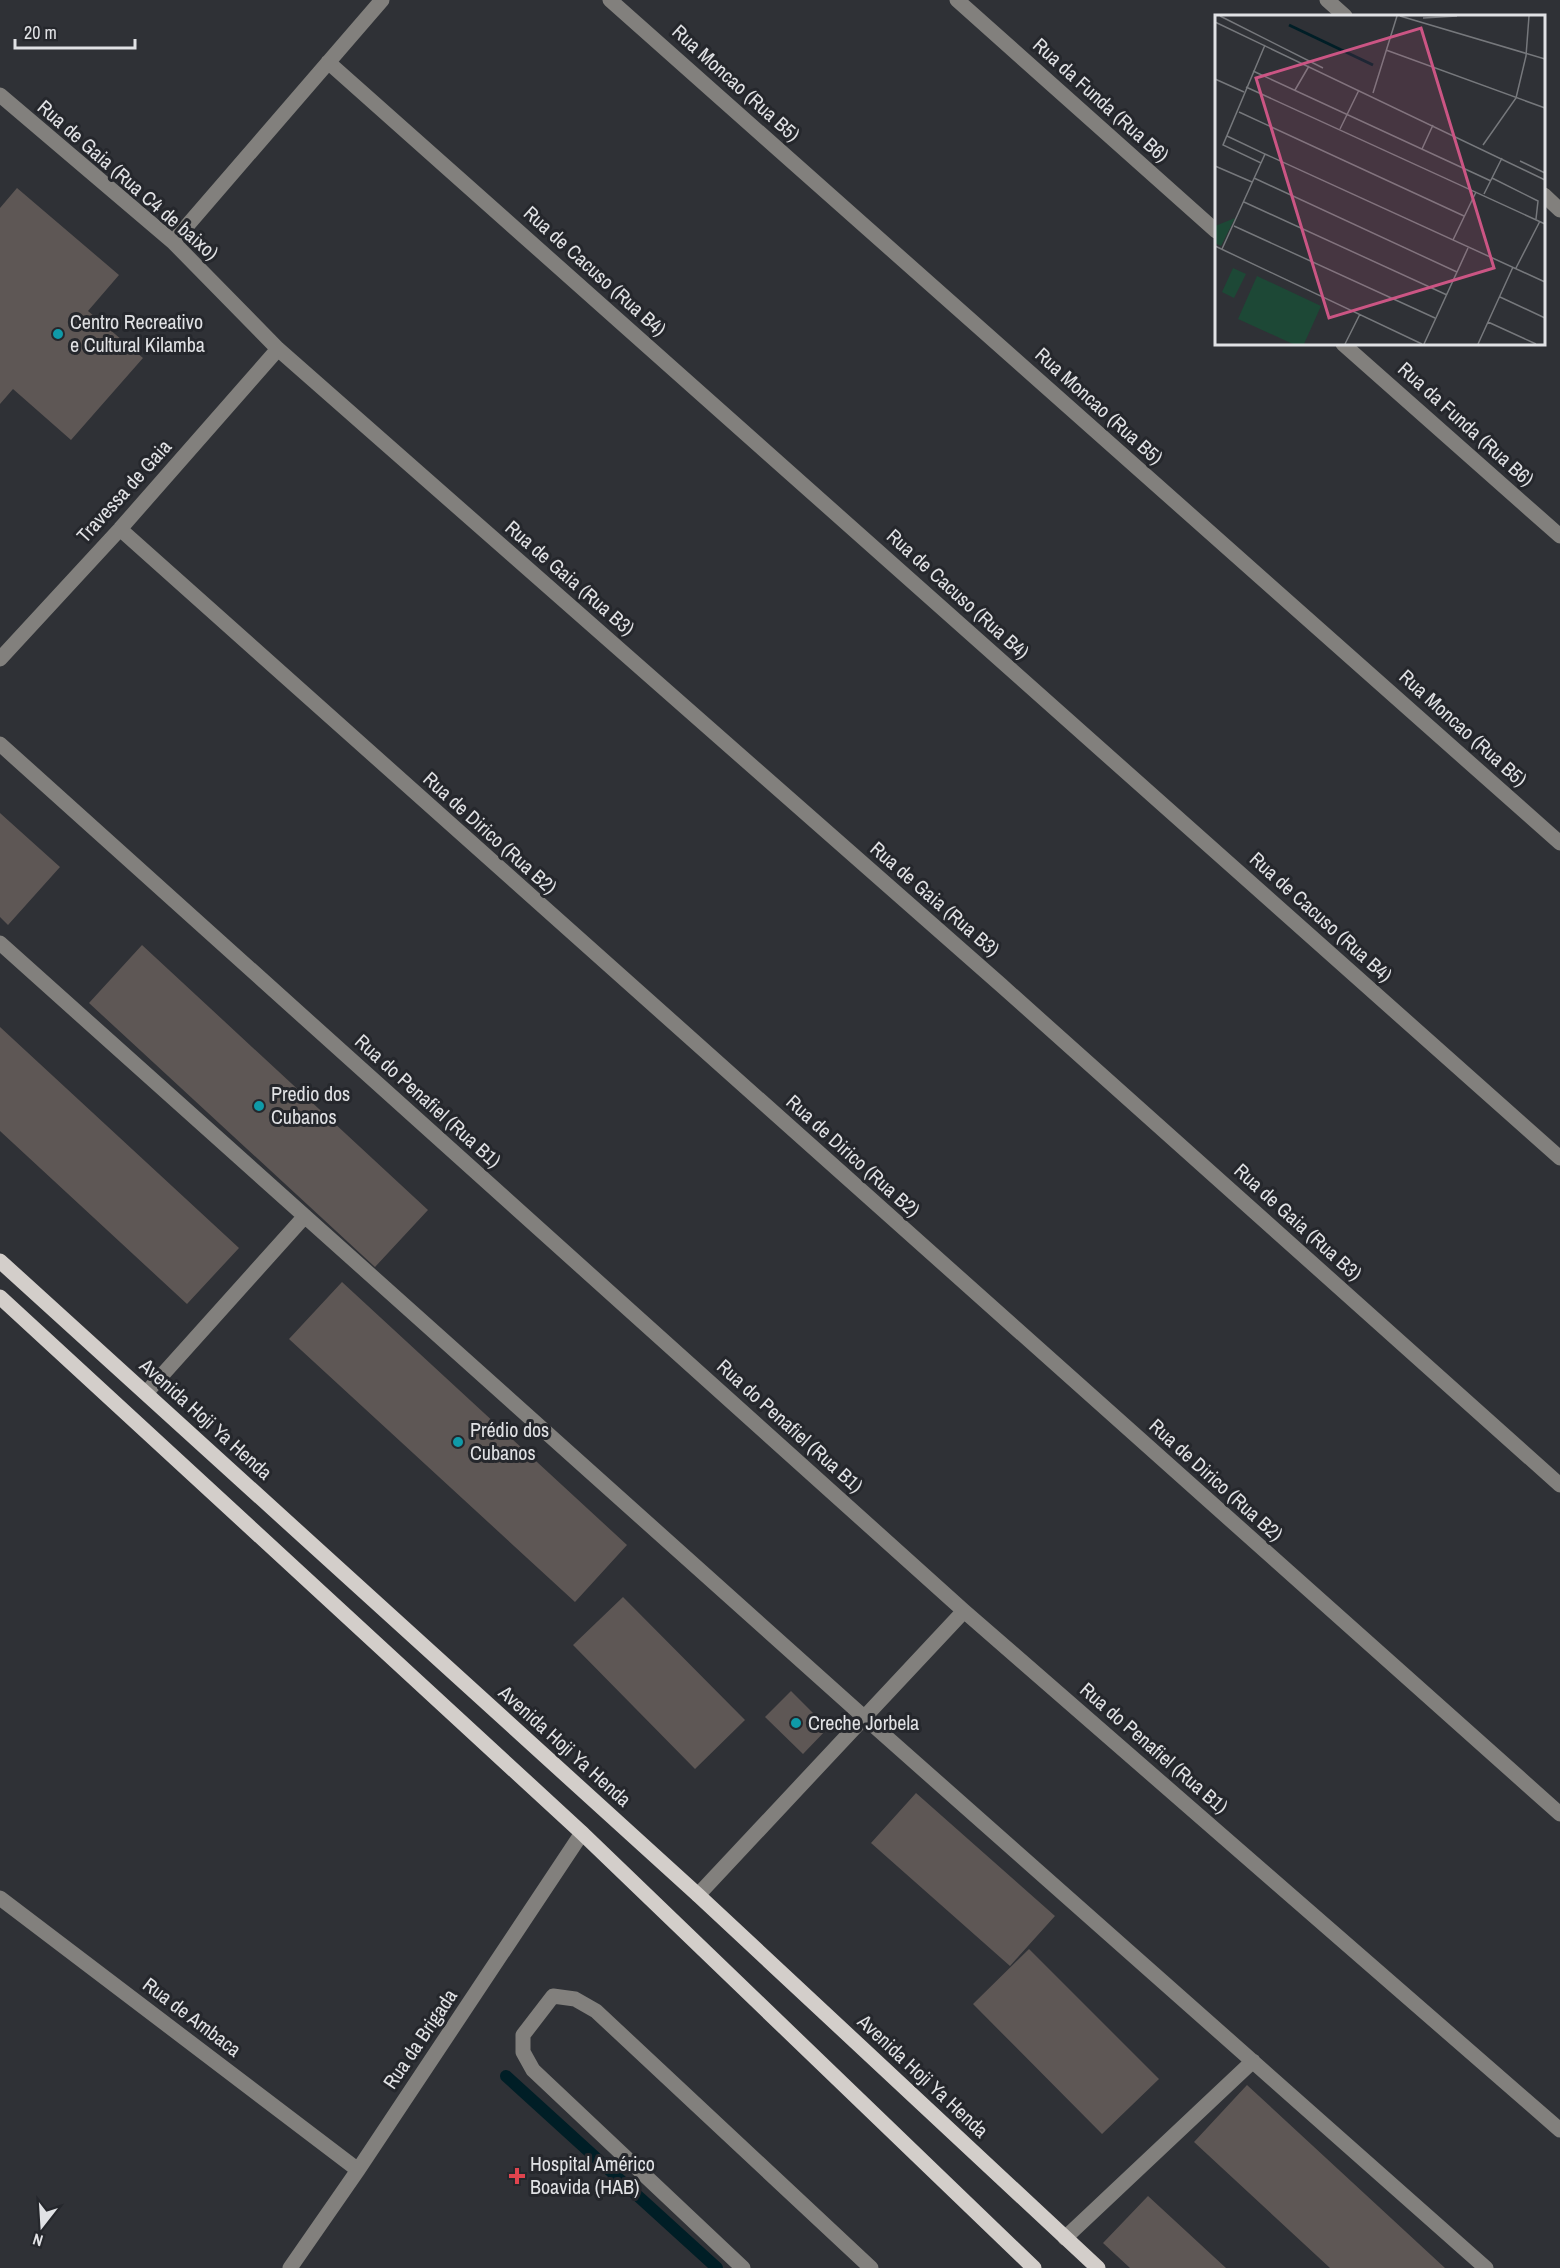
<svg xmlns="http://www.w3.org/2000/svg" width="1560" height="2268" viewBox="0 0 1560 2268" font-family="'Archivo Narrow',sans-serif">
<style>
.lines{fill:none;stroke-linecap:round;stroke-linejoin:round}
.stream{stroke:#001e26;stroke-width:12}
.building{fill:#5e5755}
.minor{stroke:#82807d;stroke-width:15}
.major{stroke:#d3ceca;stroke-width:15}
.culture-dot{fill:#0f9aa8;stroke:#25272c;stroke-width:2}
.health-dot{fill:#e0444e;stroke:#25272c;stroke-width:2}
.labels{text-anchor:middle;stroke-width:6;stroke-linejoin:round;paint-order:stroke}
.street-label{font-size:20px;fill:#e1e2e5;stroke:#25272c}
.poi-label{font-size:20px;fill:#e1e2e5;stroke:#25272c;text-anchor:start}
.inset-river{fill:none;stroke:#001e26;stroke-width:3}
.inset-road{fill:none;stroke:#76787c;stroke-width:1.5}
.view{fill:#cb5584;fill-opacity:0.15;stroke:#cb5584;stroke-width:3}
.inset-edge{fill:none;stroke:#e1e2e5;stroke-width:3}
</style>
<rect width="100%" height="100%" fill="#2f3136"/>
<g class="lines">
<path class="stream" d="M506,2076l211,192"/>
</g>
<path class="building" d="M17,188l102,87 -31,36 55,47 -72,82 -58,-51 -13,15v-196z
M0,813l60,54 -52,58 -8,-8z
M142,945l286,265 -53,57 -286,-264z
M0,1027l239,221 -52,56 -187,-173z
M342,1282l285,263 -52,57 -286,-263z
M623,1597l122,123 -50,49 -122,-124z
M791,1691l37,37 -25,26 -38,-37z
M916,1793l139,123 -45,50 -139,-123z
M1029,1949l130,130 -57,55 -129,-130z
M1247,2085l198,183h-115l-136,-126z
M1148,2196l78,72h-96l-27,-25z"/>
<g class="lines">
<path class="minor" d="M610,0l950,843
M957,0l259,231
M1327,0l18,16
M328,62l1232,1096
M0,95l173,147 105,107 723,636 559,500
M1544,195l16,15
M173,242l209,-242
M1343,344l217,192
M120,529l1440,1285
M0,659l120,-130 158,-180
M0,744l964,867 596,519
M0,943l865,775 621,550
M146,1393l159,-177
M698,1895l266,-284
M0,1898l358,272
M1065,2238l188,-177
M290,2268l68,-98 224,-337
M743,2268l-210,-198 -10,-18v-17l30,-39 22,3 21,12 275,257"/>
<path class="major" d="M0,1261l698,634 400,373
M0,1297l582,536 452,435"/>
</g>
<g class="culture-dot">
<circle cx="58" cy="334" r="6"/>
<circle cx="259" cy="1106" r="6"/>
<circle cx="458" cy="1442" r="6"/>
<circle cx="796" cy="1723" r="6"/>
</g>
<path class="health-dot" d="M514 2167h6v6h6v6h-6v6h-6v-6h-6v-6h6z"/>
<g class="labels">
<g class="street-label">
<text transform="translate(736 83) rotate(42)" y="7">Rua Moncao (Rua B5)</text>
<text transform="translate(1101 100) rotate(42)" y="7">Rua da Funda (Rua B6)</text>
<text transform="translate(128 180) rotate(41)" y="7">Rua de Gaia (Rua C4 de baixo)</text>
<text transform="translate(595 271) rotate(42)" y="7">Rua de Cacuso (Rua B4)</text>
<text transform="translate(1099 406) rotate(42)" y="7">Rua Moncao (Rua B5)</text>
<text transform="translate(1466 424) rotate(42)" y="7">Rua da Funda (Rua B6)</text>
<text transform="translate(124 491) rotate(-48)" y="7">Travessa de Gaia</text>
<text transform="translate(570 578) rotate(41)" y="7">Rua de Gaia (Rua B3)</text>
<text transform="translate(958 594) rotate(42)" y="7">Rua de Cacuso (Rua B4)</text>
<text transform="translate(1463 728) rotate(42)" y="7">Rua Moncao (Rua B5)</text>
<text transform="translate(490 833) rotate(42)" y="7">Rua de Dirico (Rua B2)</text>
<text transform="translate(935 899) rotate(41)" y="7">Rua de Gaia (Rua B3)</text>
<text transform="translate(1321 917) rotate(42)" y="7">Rua de Cacuso (Rua B4)</text>
<text transform="translate(428 1101) rotate(42)" y="7">Rua do Penafiel (Rua B1)</text>
<text transform="translate(853 1156) rotate(42)" y="7">Rua de Dirico (Rua B2)</text>
<text transform="translate(1298 1222) rotate(42)" y="7">Rua de Gaia (Rua B3)</text>
<text transform="translate(206 1419) rotate(42)" y="7">Avenida Hoji Ya Henda</text>
<text transform="translate(790 1426) rotate(42)" y="7">Rua do Penafiel (Rua B1)</text>
<text transform="translate(1216 1480) rotate(42)" y="7">Rua de Dirico (Rua B2)</text>
<text transform="translate(565 1746) rotate(42)" y="7">Avenida Hoji Ya Henda</text>
<text transform="translate(1154 1748) rotate(41)" y="7">Rua do Penafiel (Rua B1)</text>
<text transform="translate(192 2017) rotate(37)" y="7">Rua de Ambaca</text>
<text transform="translate(420 2039) rotate(-56)" y="7">Rua da Brigada</text>
<text transform="translate(923 2076) rotate(43)" y="7">Avenida Hoji Ya Henda</text>
</g>
<g class="poi-label">
<text x="70" y="329">Centro Recreativo<tspan x="70" dy="23">e Cultural Kilamba</tspan></text>
<text x="271" y="1101">Predio dos<tspan x="271" dy="23">Cubanos</tspan></text>
<text x="470" y="1437">Prédio dos<tspan x="470" dy="23">Cubanos</tspan></text>
<text x="808" y="1730">Creche Jorbela</text>
<text x="530" y="2171">Hospital Américo<tspan x="530" dy="23">Boavida (HAB)</tspan></text>
</g>
</g>
<g transform="translate(1215 15)">
<rect width="330" height="330" fill="#2f3136"/>
<path d="M20,203l-14,28 -6,-3v-17zM18,253l13,6 -12,24 -12,-6zM42,261l64,30 -17,38h-11l-55,-25z" fill="#1d4836"/>
<path class="inset-river" d="M74,10l84,40"/>
<path class="inset-road" d="M5,1l103,52M185,1l145,43M208,3l34,-2M0,7l330,158M171,35l159,58M38,56l238,110M0,64l29,13M31,72l299,137M80,75l14,-24M158,78l24,-77M24,97l225,104M125,114l19,-39M12,121l38,18 -4,9 -38,-18 42,-100M268,130l33,-47 10,-42 3,-40M207,134l11,-24M50,139l280,128M305,146l25,12M0,151l37,16M39,163l203,94M277,163l46,23 -2,18M269,179l18,-36M29,187l203,93M19,211l201,92M238,225l23,-48M0,231l207,98M7,234l39,-86M301,253l24,-47M285,282l45,21M273,307l48,22M130,329l15,-30M209,329l44,-96M263,329l35,-77"/>
<path class="view" d="M206,13l73,240 -165,50 -73,-240z"/>
<rect width="330" height="330" class="inset-edge"/>
</g>
<g transform="translate(42 2226) rotate(197)" stroke="#25272c" stroke-width="4.5" paint-order="stroke">
<path d="M0-4.5L10 22L0 15L-10 22Z" fill="#e1e2e5"/>
<text y="-9" font-size="16" font-weight="bold" text-anchor="middle" fill="#e1e2e5">N</text>
</g>
<path d="M15 39v9h120v-9" fill="none" stroke="#e1e2e5" stroke-width="3"/>
<text x="24" y="39" font-size="18" fill="#e1e2e5" stroke="#25272c" stroke-width="4.5" paint-order="stroke">20 m</text>
</svg>
